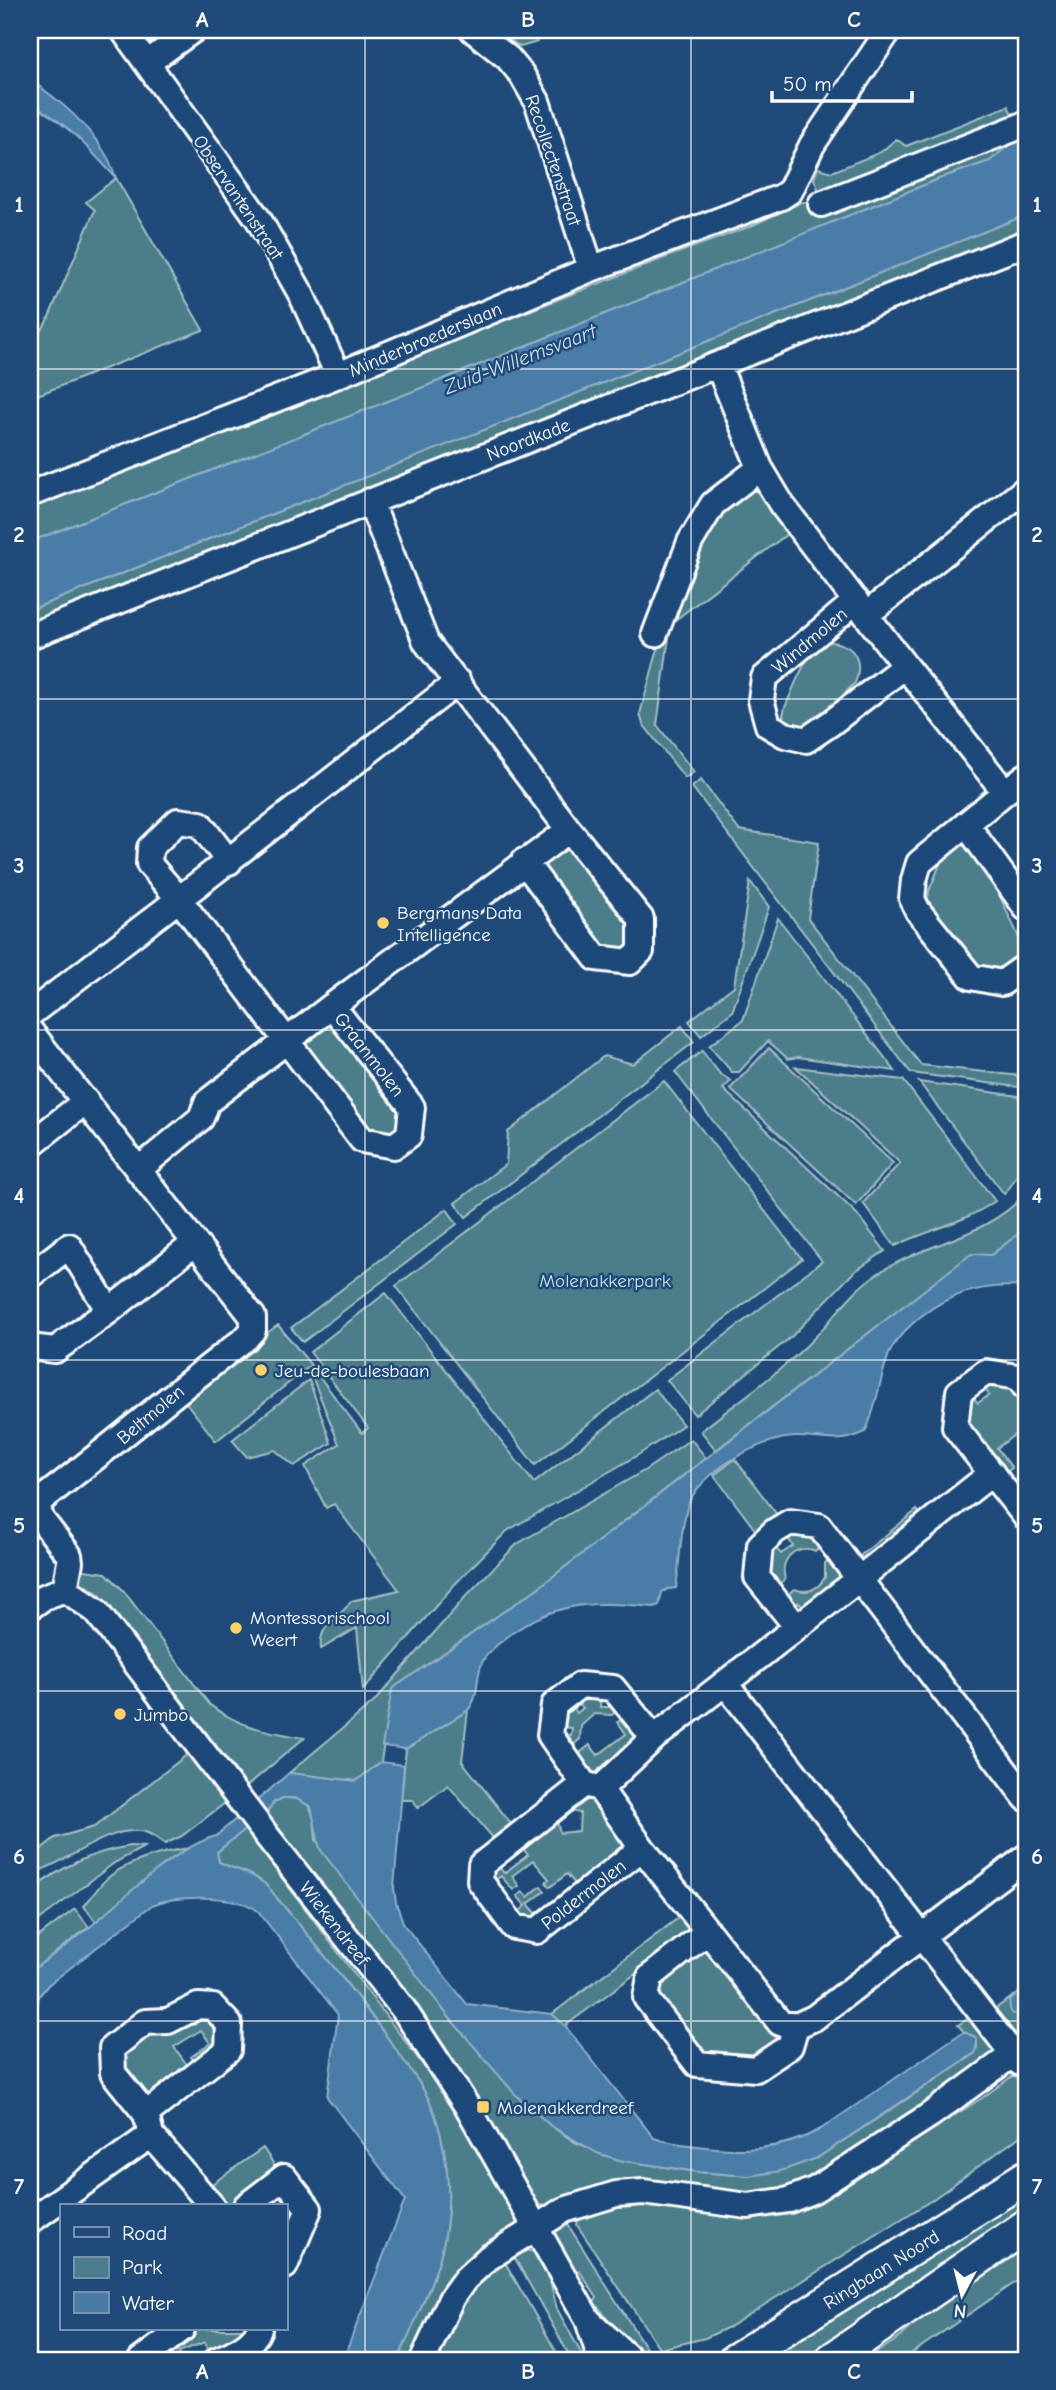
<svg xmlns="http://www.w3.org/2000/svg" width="1056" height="2390" viewBox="0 0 1056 2390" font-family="'Comic Neue',sans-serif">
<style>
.green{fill:#4b7e8a;stroke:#a5bec4;stroke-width:2}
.water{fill:#487ba6;stroke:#91b0ca;stroke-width:2}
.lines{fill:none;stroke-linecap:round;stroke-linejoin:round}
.minor-casing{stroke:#fff;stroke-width:30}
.major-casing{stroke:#fff;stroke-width:37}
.minor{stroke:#1f4a7a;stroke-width:24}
.major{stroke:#1f4a7a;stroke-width:32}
.grid{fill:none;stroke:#fff;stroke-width:2;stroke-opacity:0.55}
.poi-dot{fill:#ffd166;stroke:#1f4a7a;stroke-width:2.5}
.labels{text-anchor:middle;stroke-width:5;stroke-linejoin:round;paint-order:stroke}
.street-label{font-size:19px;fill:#fff;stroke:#1f4a7a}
.poi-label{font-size:19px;fill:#fff;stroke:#1f4a7a;text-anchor:start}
.park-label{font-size:19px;fill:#d2dfe2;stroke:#1f4a7a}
.water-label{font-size:21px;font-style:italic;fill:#d1dee9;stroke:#1f4a7a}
.neatline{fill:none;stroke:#fff;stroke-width:2.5}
.grid-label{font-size:23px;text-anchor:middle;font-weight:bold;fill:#fff}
</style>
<rect width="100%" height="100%" fill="#1f4a7a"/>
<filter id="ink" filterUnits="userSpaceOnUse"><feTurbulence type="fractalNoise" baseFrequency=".0143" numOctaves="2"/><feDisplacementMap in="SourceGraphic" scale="14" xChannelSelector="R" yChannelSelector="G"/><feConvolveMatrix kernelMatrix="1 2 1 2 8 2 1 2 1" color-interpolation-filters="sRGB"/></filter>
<g filter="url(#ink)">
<path class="green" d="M493,30h41l3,12 -16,5z
M1008,106l4,8 14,-5v30l-17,6 -19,16 -41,14 -515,208 -404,159v-36l642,-251 79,-29 51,-24h16l1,-10 -5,-13 4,-11 14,4 49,-20 15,-13 10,7z
M116,178l87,152 -173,68v-59l13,-11 6,-11 46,-107 -9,-8z
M1026,215v19l-996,392v-16z
M749,488l12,6 30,37 -117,90 -4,9 -13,95 37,47 -9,6 -42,-54 -3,-10 22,-80 50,-113z
M828,642c25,1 36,17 27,41l-44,44 -7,4 -18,-8 -3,-8 2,-8c10,-21 20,-57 43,-65z
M701,780l38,50 80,12 -11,76 113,147 100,11 5,-4v16l-115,-15 -219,-286z
M961,837l16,11 41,87c2,15 -1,25 -13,36l-28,-3 -43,-57 -6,-12 1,-8 18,-44z
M565,842l65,82 5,18 -19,14 -12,-3 -69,-88z
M750,881l19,26 -37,105 -31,24 -12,-15 45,-35z
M778,918l117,153 -97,-14 -10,2 -20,-18 -29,31h-7l-23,-26 34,-26z
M332,1019l71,90 -1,17 -17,13 -18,-3 -70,-90z
M682,1026l12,16 -228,175 -11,-14 51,-39 2,-32 96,-76 29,8z
M769,1048l124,115 -37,42 -126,-116z
M702,1051l18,23 11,7 -8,8 133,124 29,38 -31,21 -63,65 -96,78 -28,-35 155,-119 -147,-189z
M796,1067l107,13 92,121c-29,21 -67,29 -100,45l-32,-43 37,-40z
M664,1081l138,178 -267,206 -139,-179z
M919,1082l107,15c0,38 6,66 -22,97z
M1026,1193v35l-35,27h-20l-255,195 -15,-19c37,-30 79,-58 112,-92 22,-22 38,-48 64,-65 48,-32 110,-36 149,-81z
M447,1209l10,15 -154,118 -12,-14z
M386,1293l148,190 121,-94 28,36 -45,30 -131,76 -52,53 -92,106 -6,-62 -36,21c-3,-26 18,-29 30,-48l48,-11 -65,-86 -8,4 -21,-42 34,-22 -28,-70 4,-3 47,62 6,-5 -58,-76z
M278,1325l33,40 -95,76 -35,-45z
M309,1380l22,63 -37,23 -19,-16 -28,7 -15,-17z
M1013,1382l13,18v26l-29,22 15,20 -10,7 -40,-52 7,-30 9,10 11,-8 -8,-11z
M691,1439l15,19 -168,130 -146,101 -11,73 -25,19 -67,-8 85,-71 93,-107 50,-51 130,-75z
M735,1459l46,61 -22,15 -45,-60z
M917,1510l5,6 -58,45 -4,-5z
M815,1534l9,11 -8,6c-20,-8 -37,8 -31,28l-9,8 -9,-13 5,-30 9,10 12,-8 -7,-11z
M834,1556l11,17 -5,11 -34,25 -7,-7 -7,6 -8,-10 10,-9c14,5 24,1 31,-12v-14z
M77,1569l29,4 17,17 87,115c31,23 56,26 94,33l-57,48 -137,-180 -12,-13 -20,-13z
M601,1693l-1,14h9v-14l11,15 -8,7 -18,-1 -13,12 -1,13 -10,9 -11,-14 12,1 1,-7 -12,-1 1,-18 8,-6 8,10 6,-5 -8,-10z
M468,1710l-6,51 50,64 -19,13 -45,-53 -30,23 -5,-8h-12l5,-51z
M627,1716l11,22 -39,31 -3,7 -7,-3 -13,-17 14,-11 8,10 28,-21 -8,-12z
M188,1754l37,49 -43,33 -17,8c-8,-5 -16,-13 -25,-13 -34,-3 -71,30 -102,40l-8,-6v-7l25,-20 39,-11z
M581,1794h12l34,49 -51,42 -9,-11 -17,13 -4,-5 3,-3 -16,-19 -21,16 7,10 -6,4 -12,-14 -11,8 -2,-15 8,-6 8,10 24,-18 -8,-10 39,-31 -2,7 3,12 19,-2 1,-18 -16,-3z
M283,1798c31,-1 31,16 33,42l133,177 66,76 36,33 24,16 44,18 79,12 51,4 68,-18 152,-100c8,-6 10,-12 6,-21l-11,-5 -6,-7 14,-9 19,26 2,9 -5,11 -176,117c-67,34 -126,6 -196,6 -9,0 -23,3 -32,6 -19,6 -28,19 -50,13l-52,-94 -215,-298 7,-10z
M245,1829l215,285 58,103 -3,11 -100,132h-17c14,-34 32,-68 42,-103 13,-46 10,-96 -5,-142 -8,-25 -26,-46 -41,-68 -40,-57 -84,-110 -129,-163 -14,-12 -30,-14 -46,-22l-2,-10z
M130,1846l14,1 -30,16 -84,64v-36c34,-25 58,-38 100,-45z
M190,1848l-37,26 -57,48 -12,-16c8,-9 16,-23 26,-30 19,-15 56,-25 80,-28z
M541,1886l4,5 -17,13 10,11 -8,7 -15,-7 11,-9 -9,-10 6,-4 5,5z
M75,1909l14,18 -59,45v-29z
M681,1916l12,15 -128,95 -13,-12z
M705,1943l71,91 -2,16 -18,12 -58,-7 -47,-59 1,-12z
M1015,1995l-5,6 13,15 3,-2v19c-18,2 -23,-8 -34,-22z
M199,2015l13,3 10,15 -1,14 -24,18 -6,-8 19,-14 -9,-13 -27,17 14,19 -38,32 -10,-1 -22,-30 1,-16 25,-21 21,4z
M1026,2066v66l-94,68 -203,127 -24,11 -45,11 -83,-124 2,-9 38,-14 119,14 96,-23 150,-95z
M263,2148l16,24 -50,34 -17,-22z
M1026,2192v21l-210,147h-58z
M565,2220l82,130 -2,8 -3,2 -48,-58 3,-4 -18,-28 -6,3 -19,-29v-13z
M1026,2248v27l-124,85h-37l37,-24 34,-33 46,-33z
M521,2249l17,4 7,9 12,47 28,51h-13l-60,-107z
M503,2259l58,101h-127l18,-41 24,-36z
M193,2329h57l-39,26 -6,-13 -26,10 2,8h-29z"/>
<path class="water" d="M30,80c27,18 57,44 75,73 5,7 8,17 11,25 -26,-28 -51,-58 -86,-74z
M1026,139v76l-996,395v-68l404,-159 515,-208 41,-14 19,-16z
M1026,1228v59c-43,-4 -82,7 -114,37 -10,9 -18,18 -23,30 -10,25 -12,54 -24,78 -26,13 -42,5 -69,5 -34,0 -99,36 -109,71 -7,25 -7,54 -11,80l-8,1 -6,3 -3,13 -4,2c-56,-5 -96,-8 -144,27 -9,7 -21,15 -27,25 -10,16 -3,37 -16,51l-62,39 -24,-3 10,-57 146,-101 433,-334 20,1z
M381,1762l23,3 -10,123 2,15 8,22 63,79 85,10 13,12 89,112c14,5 28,6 43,8 44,6 84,5 124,-17l136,-93 7,-4 11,5 2,5 -2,11 -158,105 -36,13 -32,5 -51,-4 -79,-12 -22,-7 -46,-27 -37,-33 -65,-76 -129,-168 -9,-42 -16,-9h-12l-9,4 -7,10 -50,40 2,10c16,8 32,10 46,22 45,53 89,106 129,163 15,22 33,43 41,68 15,46 18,96 5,142 -10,35 -28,69 -42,103h-55l62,-160 -78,-103 11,-82 -80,-104c-21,-17 -82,-16 -106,-6l-104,80 -9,11 -9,46v-70c22,-17 47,-33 68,-52 32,-27 77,-72 118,-84l73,-63 67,8z
M1026,1986v28c-11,5 -18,-1 -16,-13z"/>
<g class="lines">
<g class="minor-casing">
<path id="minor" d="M123,30l136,190 42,74 37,81
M473,30l35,28 14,17 15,26 54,168
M147,63l46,-33
M821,204l205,-80
M718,365l42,103 22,37 123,161 100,126 21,-16
M30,494l308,-119 253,-106 190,-72 9,-6 22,-46 77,-115
M856,601l-92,77 -3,22 7,25 17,10 21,5 25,-17 74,-57
M867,614l159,-125
M655,634l35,-92 23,-38 47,-36
M30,636l996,-393
M1005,792l-86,71 -5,17 -2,19 6,12 53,66 31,6 24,-17
M966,824l60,84
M524,861l72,97 34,4 11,-11v-32l-72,-89
M332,1006l80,101 -3,28 -15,11 -32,-6 -183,-241 279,-217
M30,1014l149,-115 -30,-35 1,-16 28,-27 22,3 29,38
M30,1031l223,286v13l-7,8c-71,54 -138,111 -209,165l4,16 28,36 1,7 -5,27
M30,1145l56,-44
M138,1170l63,-52 6,-16 125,-96 237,-176 -143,-188 -56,-141
M30,1276l39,-30 40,65 -54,39 -25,-3
M109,1311l86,-68
M1026,1388l-8,-11 -32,-5 -27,20 -4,35 71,90
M30,1607l14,-10 21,-8 31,22 171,225 137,174 66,101 118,209 13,40
M797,1627l-40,-50 3,-32 15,-14 15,-9 29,4 40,53 133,-106
M725,1683l295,380
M584,1784l-103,81 -1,16 34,46 23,4 105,-83
M599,1788l-15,-4 -34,-49 4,-30 26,-20 33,3 41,50
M1026,1798l-167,-219 -205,159 -54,51 42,59 138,175 16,3 18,-8 212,-161
M707,1932l-57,45 -4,21 51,66 59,5 34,-23 6,-20
M146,2114l82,-64 1,-26 -16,-17 -15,-1 -30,15 -23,1 -33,26 1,25 33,41 5,21
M246,2206l38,-29 25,32 -24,57
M30,2221l121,-86 61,71
M588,2320l43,40
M141,2360l41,-31
M217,2360c15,-6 36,-15 42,-31
M423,2360l29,-63 13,-18 23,-21 76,-48 52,-16 27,-2 105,14 41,-6 25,-10 116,-75 96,-70"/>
</g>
<g class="major-casing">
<path id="major" d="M735,2360l291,-183
M831,2360l195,-134"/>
</g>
<use href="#minor" class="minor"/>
<use href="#major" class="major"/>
</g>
</g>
<path class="grid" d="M365,30v2330M691,30v2330M30,369h996M30,699h996M30,1030h996M30,1360h996M30,1691h996M30,2021h996"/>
<g class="poi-dot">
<circle cx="383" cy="923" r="7"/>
<circle cx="261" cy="1370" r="7"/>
<circle cx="236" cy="1628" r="7"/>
<circle cx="120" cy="1714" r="7"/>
<rect x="476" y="2100" width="14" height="14" rx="3.5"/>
</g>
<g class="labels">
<g class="street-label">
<text transform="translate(554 160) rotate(71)" y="7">Recollectenstraat</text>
<text transform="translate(239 197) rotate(56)" y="7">Observantenstraat</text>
<text transform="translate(425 339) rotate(-23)" y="7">Minderbroederslaan</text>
<text transform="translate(528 439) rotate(-21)" y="7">Noordkade</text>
<text transform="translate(809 640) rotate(-40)" y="7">Windmolen</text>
<text transform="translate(370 1054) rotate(52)" y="7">Graanmolen</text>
<text transform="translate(150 1414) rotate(-40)" y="7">Beltmolen</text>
<text transform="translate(583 1894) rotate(-38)" y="7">Poldermolen</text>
<text transform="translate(335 1923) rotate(52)" y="7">Wiekendreef</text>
<text transform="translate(881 2269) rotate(-32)" y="7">Ringbaan Noord</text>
</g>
<g class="poi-label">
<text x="397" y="919">Bergmans Data<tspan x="397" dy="22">Intelligence</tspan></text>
<text x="275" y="1377">Jeu-de-boulesbaan</text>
<text x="250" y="1624">Montessorischool<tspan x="250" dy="22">Weert</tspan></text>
<text x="134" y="1721">Jumbo</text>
<text x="497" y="2114">Molenakkerdreef</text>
</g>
<g class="park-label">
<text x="605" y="1287">Molenakkerpark</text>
</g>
<g class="water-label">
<text transform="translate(520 359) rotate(-21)" y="7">Zuid-Willemsvaart</text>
</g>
</g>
<rect width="1056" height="2390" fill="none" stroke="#1f4a7a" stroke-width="77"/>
<rect x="60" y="2204" width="228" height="126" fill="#1f4a7a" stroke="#7992af" stroke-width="2"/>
<rect x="74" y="2227" width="35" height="10" fill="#1f4a7a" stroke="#7992af" stroke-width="2"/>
<text x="122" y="2240" font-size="21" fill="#ffffff">Road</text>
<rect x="74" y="2257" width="35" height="21" fill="#4b7e8a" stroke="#7992af" stroke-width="2"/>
<text x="122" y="2274" font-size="21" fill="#ffffff">Park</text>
<rect x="74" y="2292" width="35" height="21" fill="#487ba6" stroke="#7992af" stroke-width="2"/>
<text x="122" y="2310" font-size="21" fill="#ffffff">Water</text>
<g transform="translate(962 2295) rotate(187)" stroke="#1f4a7a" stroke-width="5" paint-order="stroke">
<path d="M0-5L12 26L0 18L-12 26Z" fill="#ffffff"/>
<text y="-10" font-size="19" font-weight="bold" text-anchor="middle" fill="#ffffff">N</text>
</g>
<path d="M772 91v10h140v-10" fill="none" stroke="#ffffff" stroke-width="3.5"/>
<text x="783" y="91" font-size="21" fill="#ffffff" stroke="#1f4a7a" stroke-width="5" paint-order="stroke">50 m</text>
<rect x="38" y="38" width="980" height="2314" class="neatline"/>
<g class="grid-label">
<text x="202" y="27">A</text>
<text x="528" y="27">B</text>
<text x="854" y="27">C</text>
<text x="19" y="212">1</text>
<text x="1037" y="212">1</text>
<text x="19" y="542">2</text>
<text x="1037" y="542">2</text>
<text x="19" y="873">3</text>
<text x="1037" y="873">3</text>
<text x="19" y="1203">4</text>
<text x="1037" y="1203">4</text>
<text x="19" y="1533">5</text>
<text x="1037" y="1533">5</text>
<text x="19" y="1864">6</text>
<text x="1037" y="1864">6</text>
<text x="19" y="2194">7</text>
<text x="1037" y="2194">7</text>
<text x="202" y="2379">A</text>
<text x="528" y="2379">B</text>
<text x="854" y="2379">C</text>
</g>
</svg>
